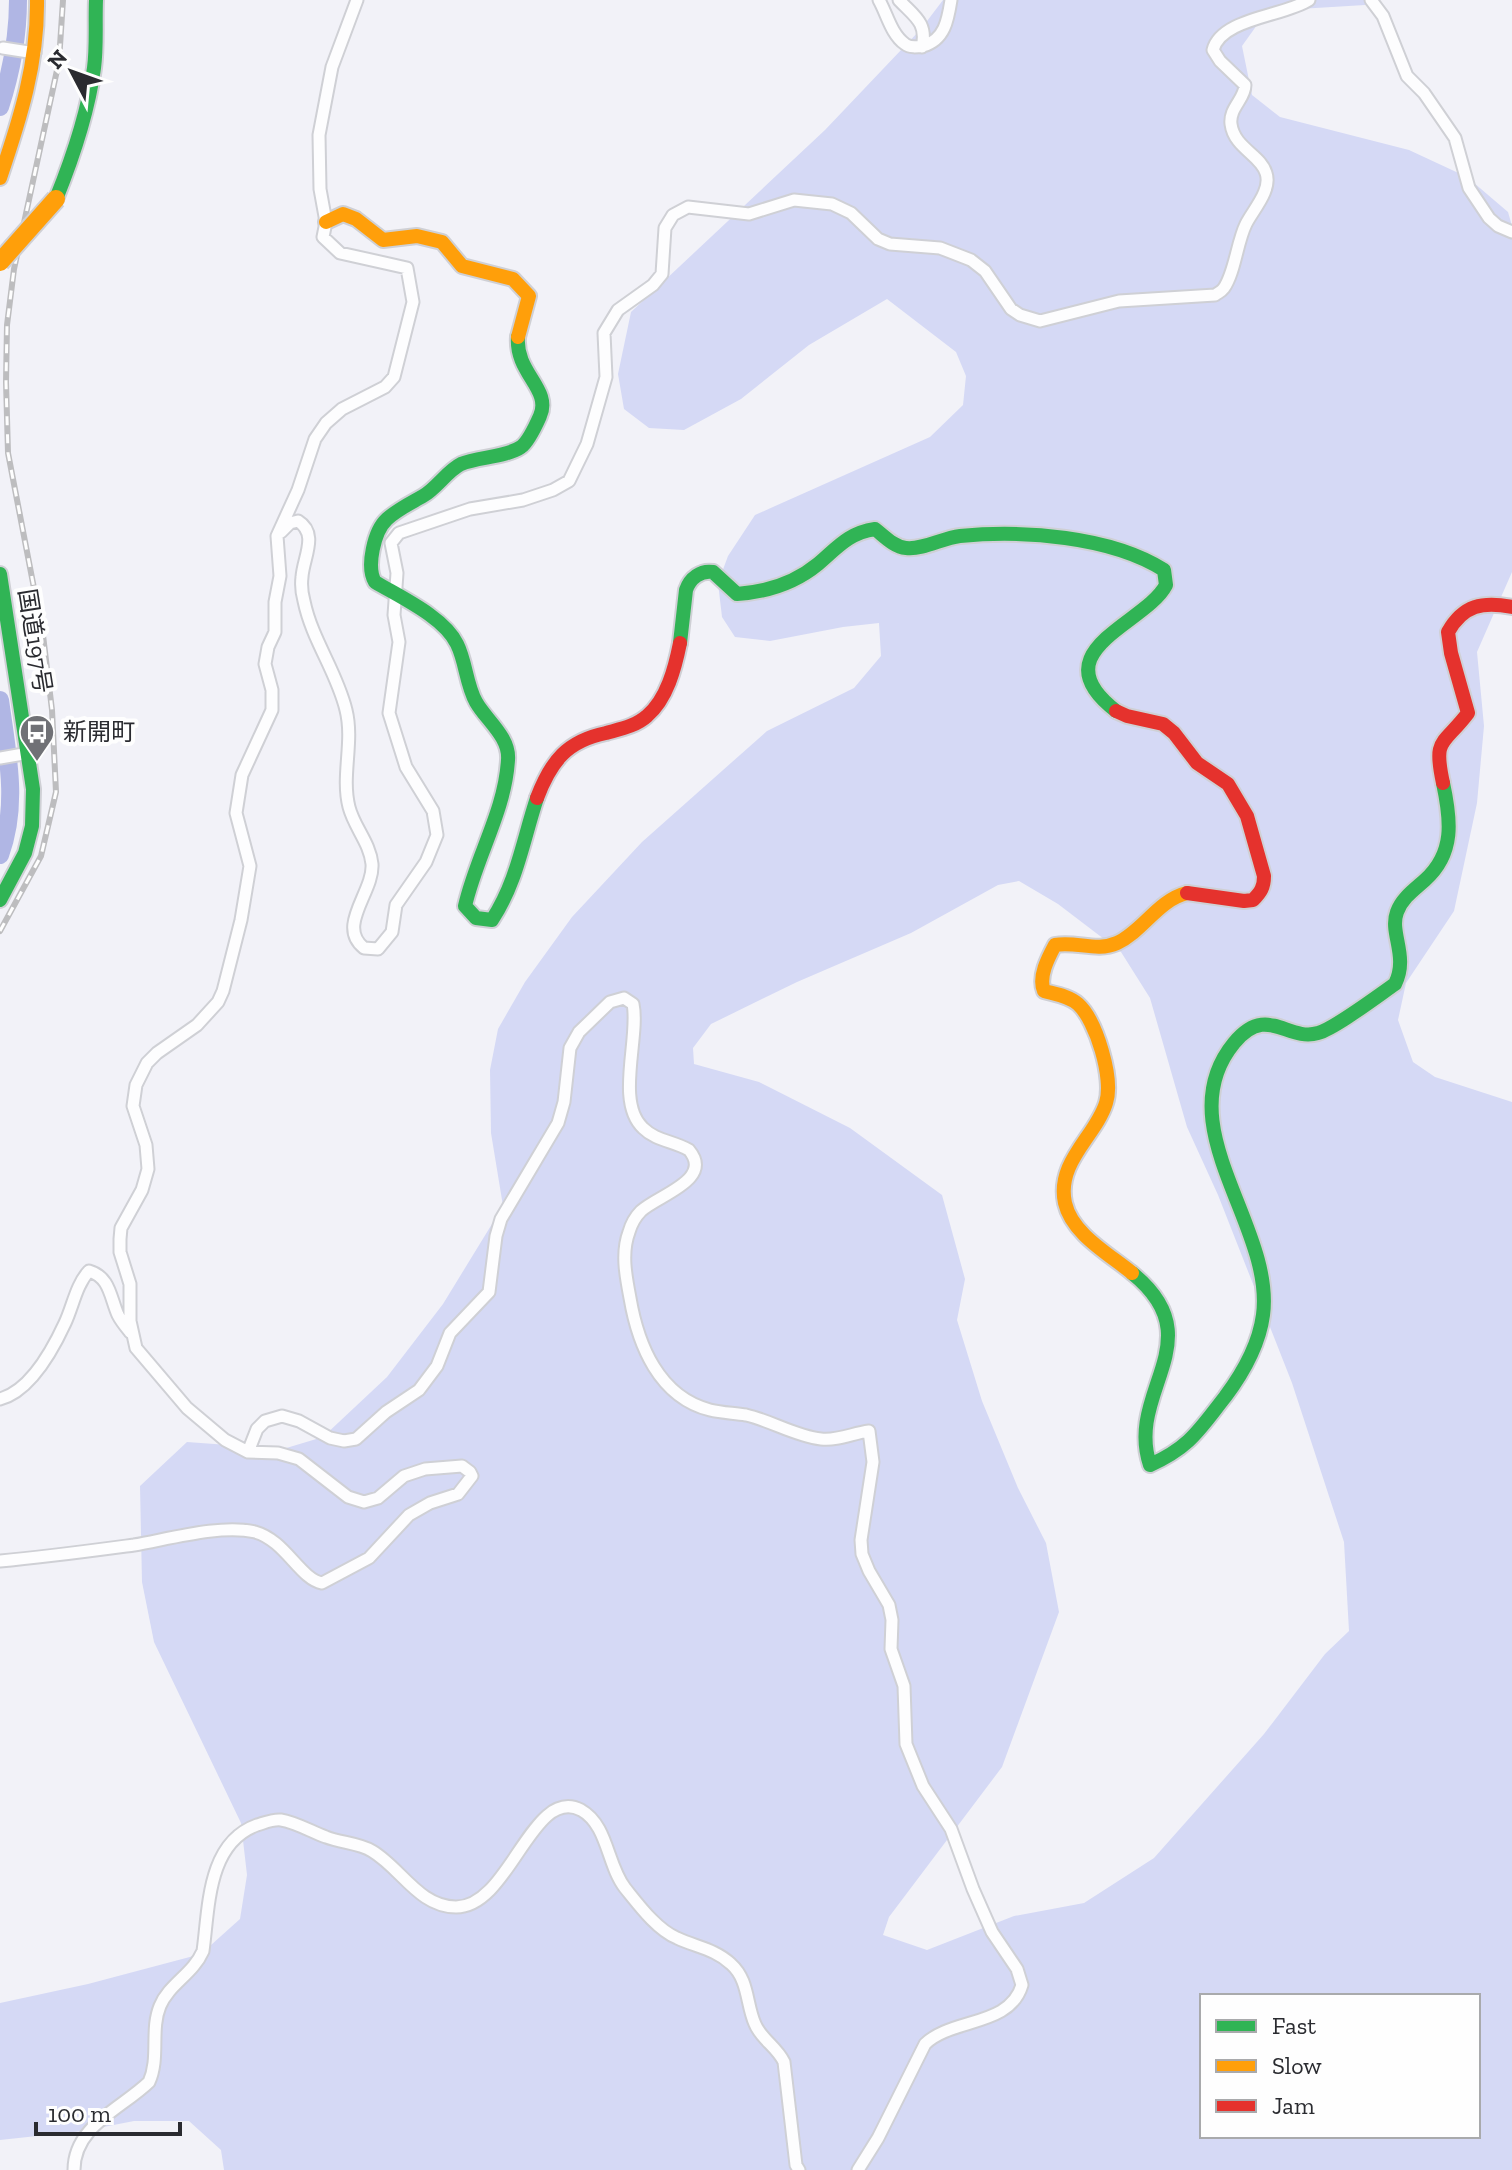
<svg xmlns="http://www.w3.org/2000/svg" width="1512" height="2170" viewBox="0 0 1512 2170" font-family="'Zilla Slab','Noto Sans JP',serif">
<style>
.green{fill:#d5d9f5;fill-rule:evenodd}
.lines{fill:none;stroke-linecap:round;stroke-linejoin:round}
.river{stroke:#b0b6e4;stroke-width:18}
.street-casing{stroke:#cfd0d5;stroke-width:15}
.fast-casing{stroke:#cfd0d5;stroke-width:18}
.slow-casing{stroke:#cfd0d5;stroke-width:18}
.jam-casing{stroke:#cfd0d5;stroke-width:18}
.street{stroke:#fdfdfe;stroke-width:11}
.fast{stroke:#30b455;stroke-width:14}
.slow{stroke:#ff9f0a;stroke-width:14}
.jam{stroke:#e5322d;stroke-width:14}
.rail-casing{stroke:#bdbdbf;stroke-width:6}
.rail{stroke:#fefefe;stroke-width:3;stroke-dasharray:9;stroke-linecap:butt}
.slow-bridge-casing{stroke:#cfd0d5;stroke-width:22;stroke-linecap:butt}
.slow-bridge{stroke:#ff9f0a;stroke-width:18}
.labels{text-anchor:middle;stroke-width:8;stroke-linejoin:round;paint-order:stroke}
.street-label{font-size:24px;fill:#2a2b30;stroke:#fefefe}
.poi-label{font-size:24px;fill:#2a2b30;stroke:#fefefe;text-anchor:start}
</style>
<rect width="100%" height="100%" fill="#f2f2f8"/>
<path class="green" d="M943,0h424l-2,5 -98,6 -25,35 10,49 28,22 129,33 58,27 41,35 4,14v346l-35,80 7,74 -7,77 -23,108 -48,72 -8,37 15,42 22,15 77,25v1068h-1288l-3,-20 -32,-29h-55l-51,10 -83,9v-137l88,-19 113,-30 39,-35 7,-44 -6,-52 -87,-181 -12,-60 -2,-96 47,-44 96,7 40,-12 64,-60 56,-73 60,-98 -12,-73 -1,-63 8,-41 27,-47 47,-65 70,-75 125,-111 87,-43 27,-32 -2,-33 -36,4 -73,14 -35,-4 -13,-20 -4,-34 10,-27 27,-41 175,-78 33,-32 3,-29 -10,-24 -69,-53 -78,46 -68,54 -57,31 -35,-2 -25,-19 -6,-35 13,-62 194,-182 96,-101zM1019,881l39,23 63,48 29,46 37,129 31,68 74,188 52,159 5,89 -24,23 -61,80 -110,124 -70,45 -70,13 -87,34 -44,-15 6,-18 113,-150 57,-155 -13,-69 -28,-55 -36,-87 -25,-81 8,-41 -23,-84 -92,-67 -91,-46 -65,-18 -1,-16 18,-24 86,-42 114,-49 87,-48zM1202,1996h276v140h-276z"/>
<g class="lines">
<path class="river" d="M0,107c12,-37 18,-69 18,-107
M0,700c7,52 19,104 0,155"/>
<g class="street-casing">
<path id="street" d="M879,0c8,14 12,34 26,44 5,4 12,3 18,2 22,-6 25,-27 28,-46
M899,0c15,16 29,23 23,47
M1371,0l12,16 24,60 17,17 31,45 14,50 20,30 9,8 14,6
M3,48l32,5
M281,532l9,-9 8,-2c21,13 5,37 4,56 -1,8 0,17 2,24 8,39 33,71 42,109 8,32 -5,66 3,97 5,20 21,36 23,57 2,28 -36,62 -8,84l14,1 14,-17 4,-27 30,-43 11,-27 -4,-24 -27,-44 -17,-54 10,-71 -5,-27 3,-42 -6,-30 8,-10 71,-24 53,-9 30,-10 16,-9 18,-37 19,-67 -2,-44 14,-23 35,-25 9,-11 3,-46 8,-13 15,-8 61,7 45,-14 38,4 19,9 27,26 12,5 50,4 31,12 14,11 26,38 9,6 20,6 79,-20 96,-6c4,-3 6,-3 9,-7 11,-16 13,-46 22,-64 7,-14 26,-34 20,-51 -5,-18 -32,-25 -35,-49 -2,-16 14,-25 14,-39l-25,-24 -7,-11c8,-32 72,-34 96,-50
M0,758l29,-5
M0,1399c30,-8 53,-50 65,-76 8,-17 11,-38 24,-52 21,6 21,26 29,44 3,6 8,12 12,17
M248,1452l9,-23 8,-8 17,-5 17,5 31,17 14,3 12,-2 30,-27 33,-22 18,-24 13,-33 39,-41 7,-56 5,-17 57,-96 6,-21 6,-54 9,-16 31,-30 14,-4 9,6c7,33 -18,98 10,124 13,13 31,13 46,22 25,30 -31,45 -48,61 -5,5 -10,14 -12,21 -8,21 -3,45 1,66 8,47 29,99 80,112 12,3 24,3 36,5 26,6 49,21 75,24 17,2 32,-6 48,-8l4,31 -12,78 1,14 7,17 20,34 3,15 -1,29 13,37 2,58 17,42 28,43 22,60 19,43 25,37 5,16c-12,42 -71,33 -97,59l-47,94 -20,32
M0,1561c45,-4 89,-10 134,-16 35,-6 87,-21 121,-13 30,8 45,47 67,51l47,-25 40,-43 21,-12 28,-9 14,-18 -2,-4 -8,-6 -37,3 -21,7 -26,22 -14,4 -16,-5 -49,-38 -21,-6 -30,-1 -23,-12 -38,-32 -51,-60 -6,-27v-37l-10,-32v-13l1,-11 21,-38 6,-21 -2,-24 -13,-39 3,-21 11,-22 10,-10 40,-28 21,-23 5,-11 18,-71 9,-54 -14,-53 6,-38 30,-65v-20l-7,-26 3,-17 7,-15v-30l5,-26 -3,-40 21,-46 17,-51 11,-16 16,-14 43,-22 9,-10 19,-75 -6,-34 -67,-15 -17,-16 3,-15 -6,-33 -1,-54 13,-68 25,-67
M74,2170c0,-44 47,-61 75,-88 11,-24 1,-52 11,-76 9,-22 33,-32 43,-55 6,-43 4,-108 54,-126 7,-2 16,-6 24,-5 14,2 31,12 45,17 15,6 33,6 46,14 29,17 47,56 84,56 54,0 76,-122 125,-97 27,15 26,55 44,78 13,16 32,42 52,50 19,9 38,11 54,26 18,16 15,40 24,60 6,15 22,23 29,38l12,103 3,5"/>
</g>
<g class="fast-casing">
<path id="fast" d="M56,199c17,-42 32,-86 38,-131 3,-22 1,-45 2,-68
M518,337c-3,36 34,52 22,79 -4,9 -11,25 -19,31 -14,10 -44,10 -60,17 -14,7 -24,24 -38,32 -12,7 -25,13 -36,23 -13,12 -21,48 -12,63 25,15 69,35 82,62 9,18 9,40 19,58 10,18 34,35 32,58 -3,51 -32,97 -43,146l11,12 16,2c25,-38 31,-80 45,-122
M0,574l33,215 -1,37 -7,27 -25,47
M680,643l6,-53c4,-12 15,-20 27,-18l24,22c29,-2 58,-11 81,-30 19,-16 30,-31 57,-35 9,7 19,18 31,19 18,2 36,-10 54,-12 63,-6 150,0 204,34l2,15c-20,39 -128,66 -50,126
M1132,1273c83,67 -7,118 18,192 40,-18 49,-35 75,-68 18,-24 34,-52 38,-82 12,-89 -97,-189 -29,-272 33,-40 53,-1 84,-10 16,-4 61,-38 77,-49 14,-28 -6,-51 2,-72 5,-14 18,-23 28,-32 30,-27 26,-60 18,-97"/>
</g>
<g class="slow-casing">
<path id="slow" d="M0,178c20,-59 38,-115 37,-178
M326,222l17,-8 13,5 27,21 34,-4 25,6 20,24 51,13 16,17 -11,41
M1132,1273c-23,-19 -60,-39 -67,-70 -9,-41 31,-67 41,-100 8,-24 -10,-83 -28,-99 -9,-8 -23,-10 -34,-13 -6,-14 4,-33 11,-46 21,-4 42,7 62,-2 26,-12 41,-43 70,-50"/>
</g>
<g class="jam-casing">
<path id="jam" d="M1116,711l11,5 36,8 11,9 23,30 31,21 19,32 17,60c0,11 -3,16 -11,24l-9,1 -57,-8
M1443,783c-10,-46 0,-37 25,-70l-17,-60 -3,-21c15,-27 35,-31 64,-25
M537,798c14,-37 30,-57 69,-65 14,-4 30,-7 41,-17 20,-17 28,-48 33,-73"/>
</g>
<use href="#street" class="street"/>
<use href="#fast" class="fast"/>
<use href="#slow" class="slow"/>
<use href="#jam" class="jam"/>
<g class="rail-casing">
<path id="rail" d="M0,931l41,-75 15,-64 -4,-82 -9,-75 -35,-182 -2,-71 1,-57 7,-56 45,-208 4,-61"/>
</g>
<use href="#rail" class="rail"/>
<g class="slow-bridge-casing">
<path id="slow-bridge" d="M0,262l56,-63"/>
</g>
<use href="#slow-bridge" class="slow-bridge"/>
</g>
<defs>
<g id="bus-pin" transform="scale(1.8)"><path d="M0 17L-7.5 6A9.5 9.5 0 1 1 7.5 6Z" fill="#707176" stroke="#fefefe"/><path d="M-5-6H5V4H4V6H2V4H-2V6H-4V4H-5ZM-3.5-4V0h7V-4ZM-3.5 1.2v1.5H-2V1.2ZM2 1.2v1.5H3.5V1.2Z" fill="#fff"/></g>
</defs>
<g fill-rule="evenodd">
<use href="#bus-pin" x="37" y="732"/>
</g>
<g class="labels">
<g class="street-label">
<text transform="translate(35 641) rotate(81)" y="8">国道197号</text>
</g>
<g class="poi-label">
<text x="63" y="740">新開町</text>
</g>
</g>
<rect x="1200" y="1994" width="280" height="144" fill="#fefefe" stroke="#a9aaac" stroke-width="2"/>
<rect x="1216" y="2020" width="40" height="12" fill="#30b455" stroke="#a9aaac" stroke-width="2"/>
<text x="1272" y="2034" font-size="24" fill="#2a2b30">Fast</text>
<rect x="1216" y="2060" width="40" height="12" fill="#ff9f0a" stroke="#a9aaac" stroke-width="2"/>
<text x="1272" y="2074" font-size="24" fill="#2a2b30">Slow</text>
<rect x="1216" y="2100" width="40" height="12" fill="#e5322d" stroke="#a9aaac" stroke-width="2"/>
<text x="1272" y="2114" font-size="24" fill="#2a2b30">Jam</text>
<g transform="translate(72 72) rotate(311)" stroke="#fefefe" stroke-width="6" paint-order="stroke">
<path d="M0-6L14 30L0 20L-14 30Z" fill="#2a2b30"/>
<text y="-12" font-size="22" font-weight="bold" text-anchor="middle" fill="#2a2b30">N</text>
</g>
<path d="M36 2122v12h144v-12" fill="none" stroke="#2a2b30" stroke-width="4"/>
<text x="48" y="2122" font-size="24" fill="#2a2b30" stroke="#fefefe" stroke-width="6" paint-order="stroke">100 m</text>
</svg>
